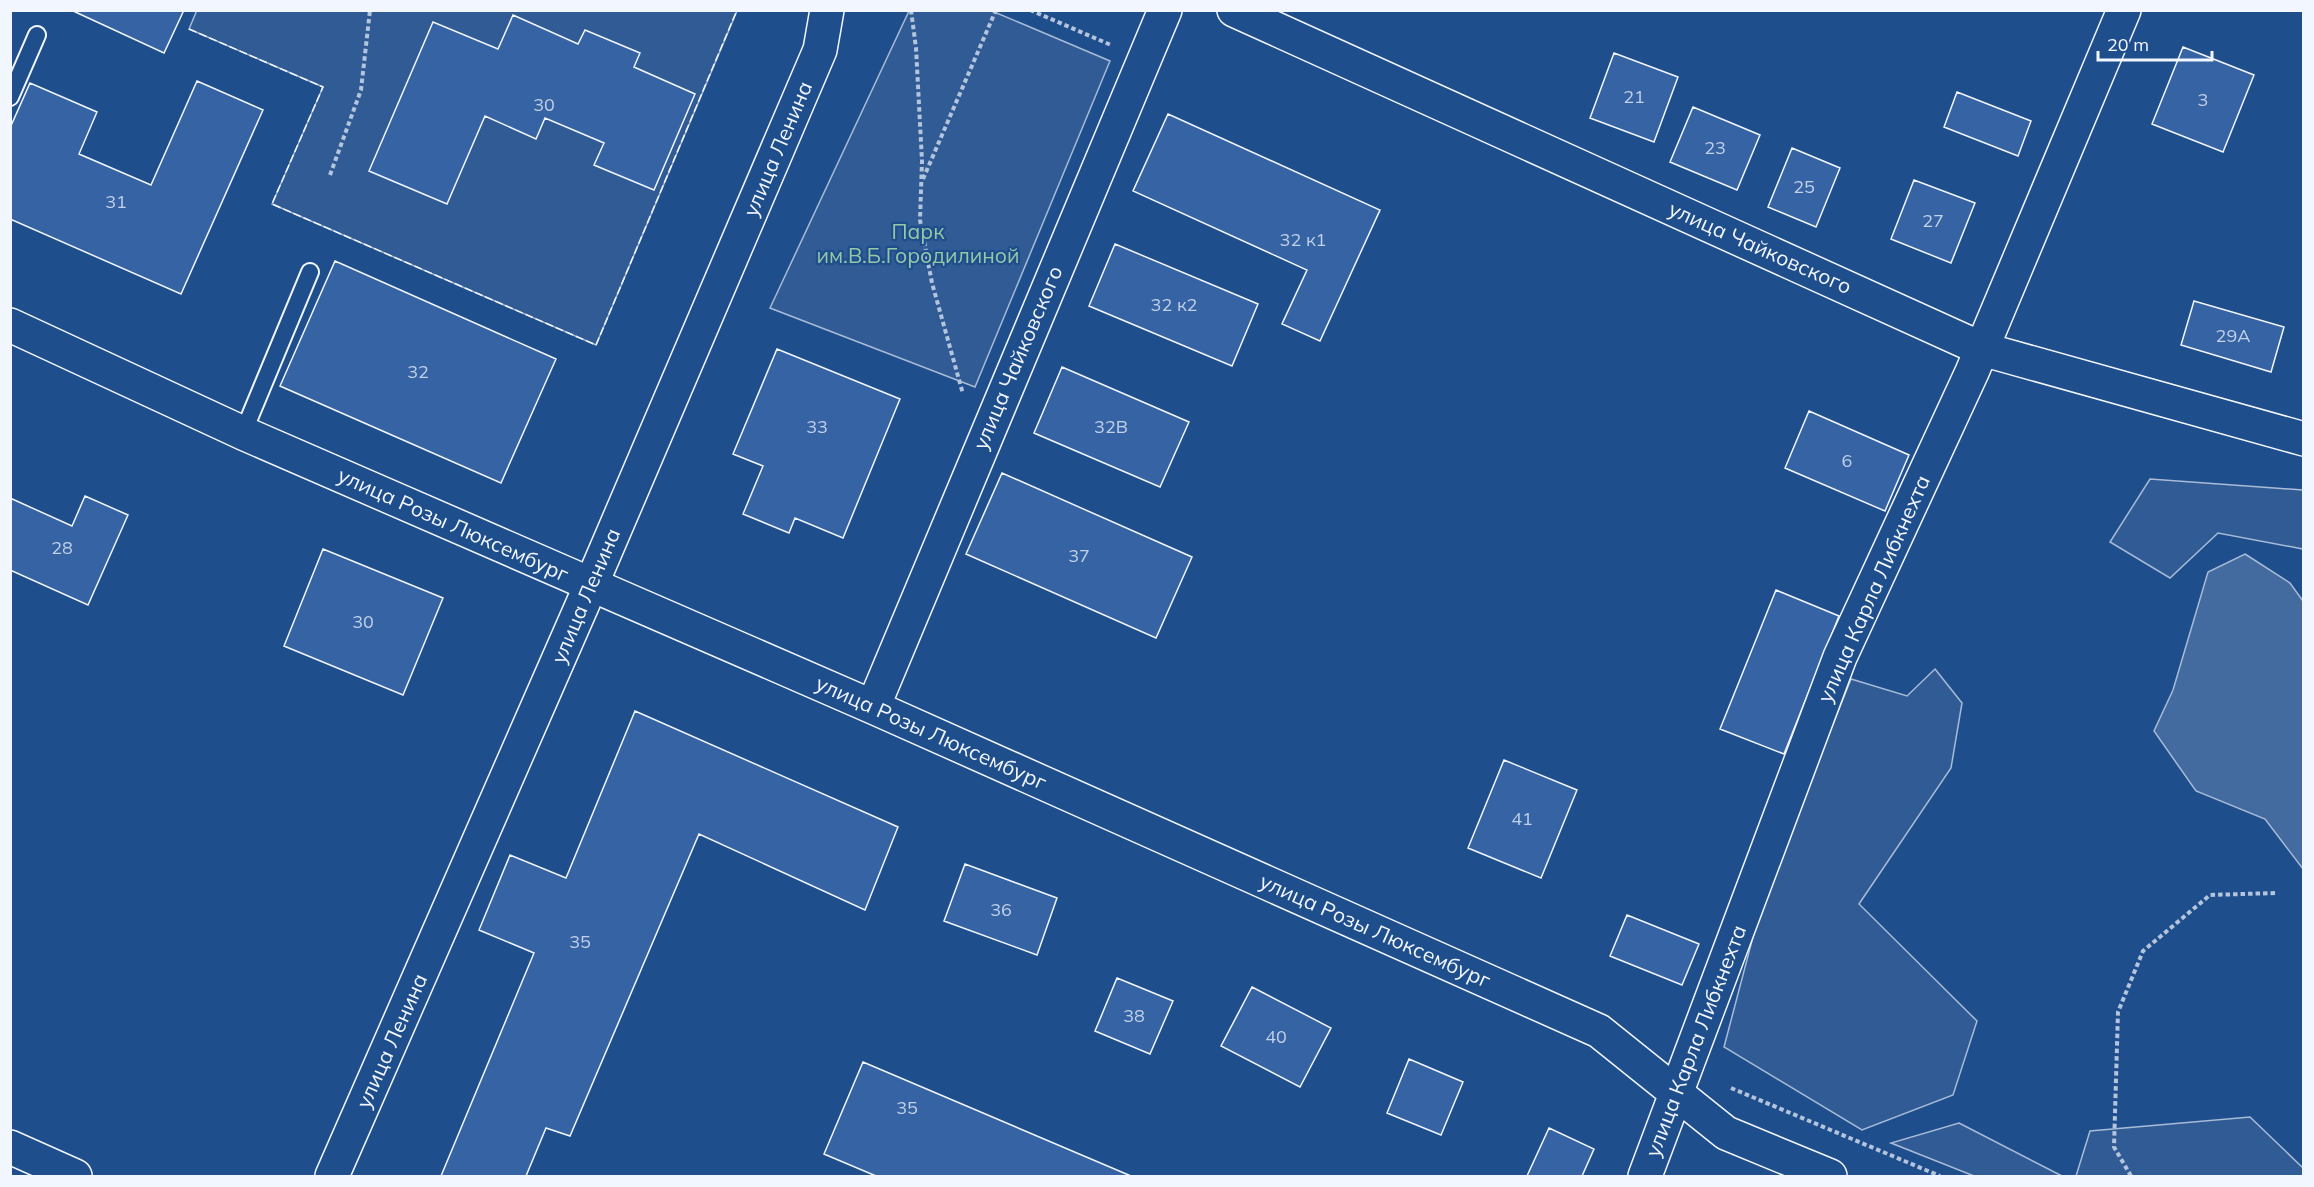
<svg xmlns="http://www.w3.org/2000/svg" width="2314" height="1187" viewBox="0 0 2314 1187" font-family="Mulish,sans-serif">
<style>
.built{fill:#305b95;stroke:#a8bbd7;stroke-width:1.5}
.water{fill:#446ba0;stroke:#a8bbd7;stroke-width:1.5}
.building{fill:#3563a3;stroke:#f2f6ff;stroke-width:1.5}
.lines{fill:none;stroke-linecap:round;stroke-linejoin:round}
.lane-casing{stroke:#f2f6ff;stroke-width:20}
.street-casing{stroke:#f2f6ff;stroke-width:36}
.secondary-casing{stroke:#f2f6ff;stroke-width:36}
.path{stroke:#b3c4dc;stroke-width:4;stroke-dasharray:4.5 3;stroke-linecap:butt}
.lane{stroke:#1f4e8c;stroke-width:16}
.street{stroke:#1f4e8c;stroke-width:33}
.secondary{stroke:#1f4e8c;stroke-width:33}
.fence{stroke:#f2f6ff;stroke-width:1.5;stroke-dasharray:8 3;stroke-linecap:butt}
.labels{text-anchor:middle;stroke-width:4.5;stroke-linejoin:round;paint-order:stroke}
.number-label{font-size:18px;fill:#c3d1e8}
.street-label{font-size:21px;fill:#f2f6ff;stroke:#1f4e8c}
.park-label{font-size:21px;fill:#97c8a6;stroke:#1f4e8c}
</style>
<rect width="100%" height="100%" fill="#1f4e8c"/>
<path class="built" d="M197,10l540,1 -141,334 -324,-141 51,-117 -134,-58z
M909,11h83l118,50 -135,326 -205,-79z
M2150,479l153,11v59l-85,-16 -48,45 -60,-36z
M1935,669l27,34 -11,65 -92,136 118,117 -24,74 -91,35 -138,-83 39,-148 88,-220 56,17z
M2250,1117l53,51v8h-227l14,-45z
M1959,1123l103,53h-88l-83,-33z"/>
<path class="water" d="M2245,554l45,29 13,18v268l-38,-50 -69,-28 -42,-60 19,-41 35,-118z"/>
<path class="building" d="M71,10h113l-20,43z
M513,15l65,29 7,-14 55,23 -6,14 61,27 -41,96 -60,-25 10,-22 -59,-25 -9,21 -51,-23 -38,88 -78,-33 64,-149 65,27z
M2183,47l71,28 -31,77 -71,-28z
M1614,53l64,24 -24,65 -64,-24z
M197,81l66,29 -82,184 -171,-75v-91l20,-45 67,29 -18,42 72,31z
M1957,92l74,29 -13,35 -74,-29z
M1693,107l67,28 -23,55 -67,-28z
M1168,114l212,96 -60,131 -38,-17 25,-54 -174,-79z
M1792,148l48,20 -24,59 -48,-20z
M1914,180l61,23 -24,60 -60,-24z
M1115,244l143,60 -26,62 -143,-60z
M335,261l221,98 -55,124 -221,-97z
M2194,301l90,26 -13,45 -90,-27z
M777,349l123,50 -57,139 -48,-20 -6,15 -46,-19 20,-48 -30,-12z
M1062,367l127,55 -29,65 -126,-54z
M1809,411l100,44 -24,56 -100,-43z
M1002,473l190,84 -36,81 -190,-84z
M85,496l43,19 -40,90 -78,-35v-72l62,28z
M323,549l120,49 -40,97 -119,-49z
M1776,590l63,26 -55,138 -64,-25z
M635,711l263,116 -33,83 -166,-76 -129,302 -24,-8 -20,48h-85l93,-223 -55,-23 31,-75 56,23z
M1504,760l73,30 -36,88 -73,-30z
M965,864l92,34 -20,57 -93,-34z
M1627,915l72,29 -17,41 -72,-29z
M1117,978l56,23 -23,53 -55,-23z
M1252,987l79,41 -31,59 -79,-41z
M1409,1059l54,23 -22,53 -54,-22z
M863,1062l268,114h-255l-52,-22z
M1549,1128l45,21 -12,27h-55z"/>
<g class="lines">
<g class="lane-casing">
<path id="lane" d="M10,97l27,-62
M243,433l67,-161"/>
</g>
<g class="street-casing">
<path id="street" d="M1234,10l748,339 322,90
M10,325l233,108 630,274 726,324 127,102 104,43
M873,707l292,-697
M10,1147l65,29
M1645,1176l195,-519 132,-285 152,-362"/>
</g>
<g class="secondary-casing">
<path id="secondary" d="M332,1176l259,-591 229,-535 7,-40"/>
</g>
<path class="path" d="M911,10l5,38 6,113 -2,59 12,63 31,111
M1030,10l81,35
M330,175l31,-85 9,-80
M923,179l73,-169
M1731,1088l209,88
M2131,1176l-17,-29 4,-135 25,-61 67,-56 66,-2"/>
<use href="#lane" class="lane"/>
<use href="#street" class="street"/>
<use href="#secondary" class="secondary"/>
<path class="fence" d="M189,29l134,58 -51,117 324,141 141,-335"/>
</g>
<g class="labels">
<g class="number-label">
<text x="1634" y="103">21</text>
<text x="2203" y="106">3</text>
<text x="544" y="111">30</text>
<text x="1715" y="154">23</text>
<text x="1804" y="193">25</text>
<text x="116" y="208">31</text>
<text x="1933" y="227">27</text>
<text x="1303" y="246">32 к1</text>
<text x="1174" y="311">32 к2</text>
<text x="2233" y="342">29А</text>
<text x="418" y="378">32</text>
<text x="817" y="433">33</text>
<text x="1111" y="433">32В</text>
<text x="1847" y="467">6</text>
<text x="62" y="554">28</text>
<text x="1079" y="562">37</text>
<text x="363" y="628">30</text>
<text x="1522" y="825">41</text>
<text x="1001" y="916">36</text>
<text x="580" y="948">35</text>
<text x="1134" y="1022">38</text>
<text x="1276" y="1043">40</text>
<text x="907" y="1114">35</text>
</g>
<g class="street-label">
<text transform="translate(778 149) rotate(-67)" y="7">улица Ленина</text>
<text transform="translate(1760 248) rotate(24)" y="7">улица Чайковского</text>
<text transform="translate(1018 358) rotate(-67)" y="7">улица Чайковского</text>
<text transform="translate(453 525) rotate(24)" y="7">улица Розы Люксембург</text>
<text transform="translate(1874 589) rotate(-66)" y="7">улица Карла Либкнехта</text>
<text transform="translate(586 596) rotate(-67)" y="7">улица Ленина</text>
<text transform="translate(931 733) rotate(24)" y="7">улица Розы Люксембург</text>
<text transform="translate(1375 931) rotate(24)" y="7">улица Розы Люксембург</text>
<text transform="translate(392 1041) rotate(-66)" y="7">улица Ленина</text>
<text transform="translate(1696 1041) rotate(-69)" y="7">улица Карла Либкнехта</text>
</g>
<g class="park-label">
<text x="918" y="239">Парк<tspan x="918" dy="24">им.В.Б.Городилиной</tspan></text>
</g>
</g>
<rect width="2314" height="1187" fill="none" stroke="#f2f6ff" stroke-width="24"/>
<path d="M2098 51v9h114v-9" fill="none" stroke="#f2f6ff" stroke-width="3"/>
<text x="2107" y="51" font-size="18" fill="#f2f6ff" stroke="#1f4e8c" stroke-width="4.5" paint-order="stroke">20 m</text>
</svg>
